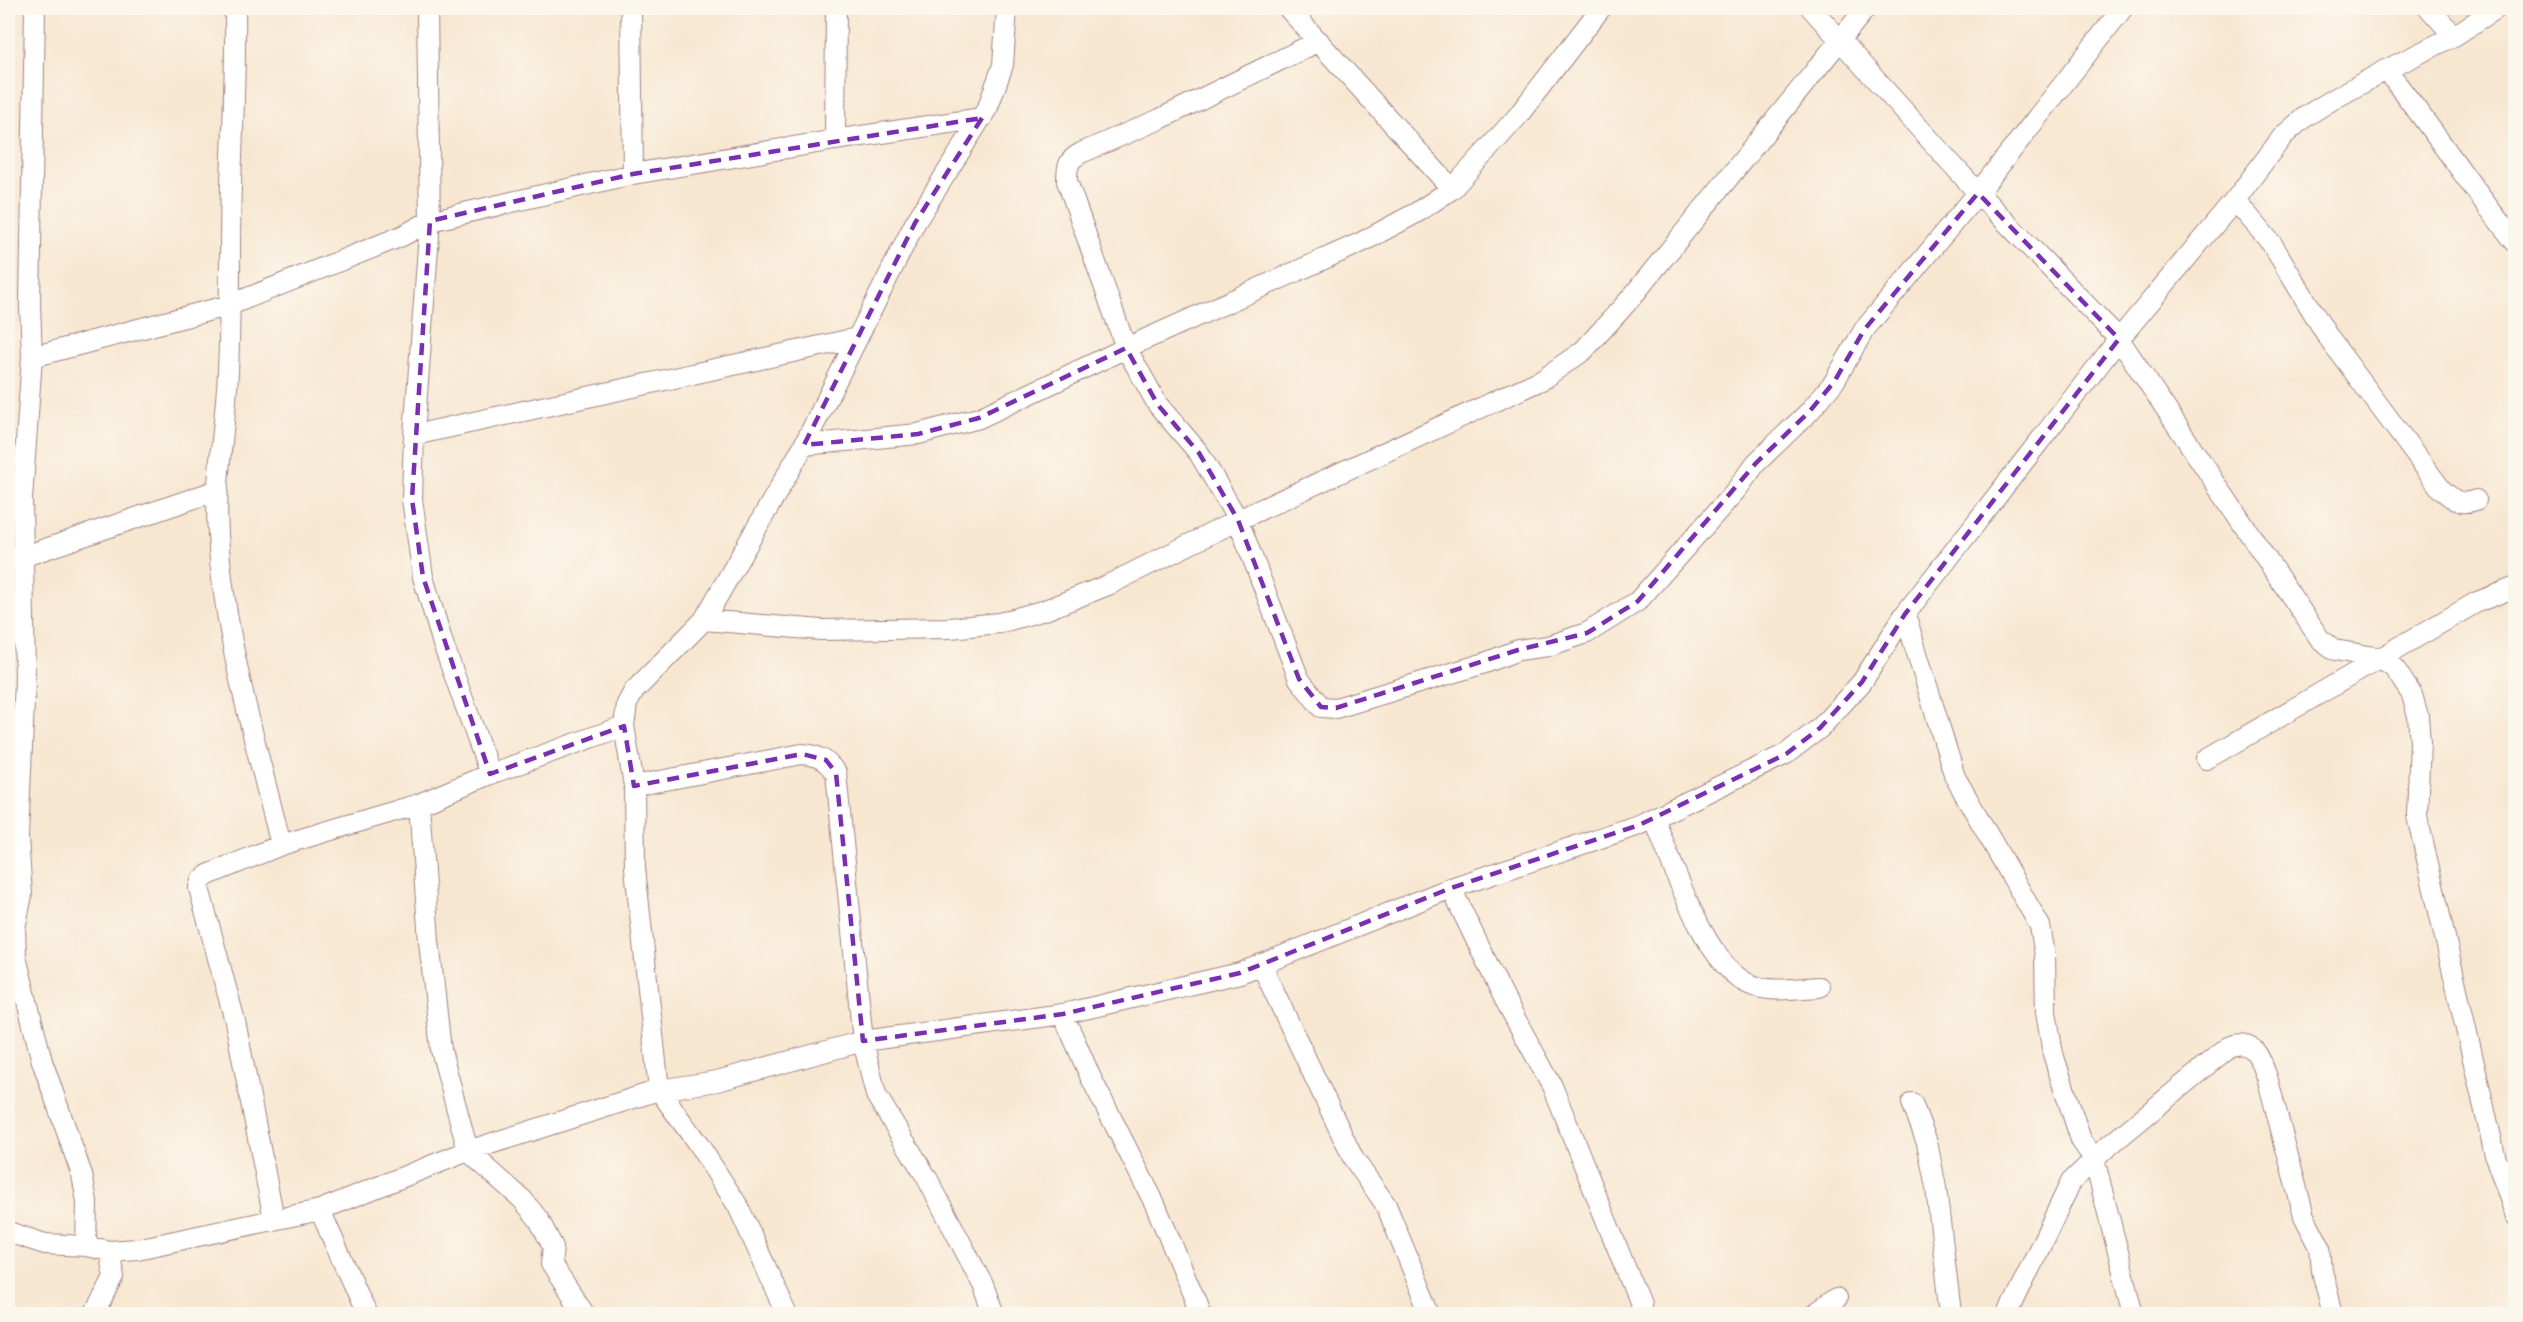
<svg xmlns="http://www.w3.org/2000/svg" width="2523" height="1322" viewBox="0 0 2523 1322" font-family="Pangolin,sans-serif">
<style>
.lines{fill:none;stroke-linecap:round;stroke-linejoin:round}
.minor-casing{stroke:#a0837e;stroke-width:22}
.minor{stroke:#fff;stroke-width:20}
.marked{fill:none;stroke:#7b2cbf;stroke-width:4.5;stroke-dasharray:12 8;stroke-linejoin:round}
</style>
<rect width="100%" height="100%" fill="#fbf7ec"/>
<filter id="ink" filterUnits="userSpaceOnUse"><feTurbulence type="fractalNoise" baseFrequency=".0167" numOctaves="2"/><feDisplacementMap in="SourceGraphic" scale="12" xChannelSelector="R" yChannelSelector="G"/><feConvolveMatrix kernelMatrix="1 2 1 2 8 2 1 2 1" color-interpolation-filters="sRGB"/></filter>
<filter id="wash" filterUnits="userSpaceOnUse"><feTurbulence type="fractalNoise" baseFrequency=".008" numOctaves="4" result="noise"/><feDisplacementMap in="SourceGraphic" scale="24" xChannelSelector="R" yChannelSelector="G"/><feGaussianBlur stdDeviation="1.35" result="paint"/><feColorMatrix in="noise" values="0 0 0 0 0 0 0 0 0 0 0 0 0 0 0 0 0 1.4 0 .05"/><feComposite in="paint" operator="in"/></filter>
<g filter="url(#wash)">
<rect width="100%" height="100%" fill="#f7e7d1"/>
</g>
<g filter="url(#ink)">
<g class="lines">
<g class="minor-casing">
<path id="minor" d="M35,8l-5,297 2,52 -10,142 3,180 -7,158 4,58 -7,33 1,29 26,104 40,114 5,27 -1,44
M235,8c1,59 -2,117 -4,177 -2,62 0,124 -3,186 -2,54 -14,109 -10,163 6,105 38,209 63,311l138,-41 71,-30
M427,8l3,213 203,-47
M631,8l2,166 202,-34
M836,8l-1,132 147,-22
M1811,8l167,185 141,146 201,300 15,11 45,8 15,11 17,26 6,21 2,26 -3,74 79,343 20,57
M2429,8l25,28
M1319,41l-159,78 -79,34c-13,7 -14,13 -14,28l59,167 32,57 41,48 39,67 61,159 22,28 15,1 149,-45 33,-13 30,-4 39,-13 51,-32 99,-112 19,-26 53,-51 25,-30 30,-52 114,-137 145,-185
M2386,70c45,56 84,116 130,173
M1452,189l65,-72 84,-109
M2235,200l37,44 56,93 113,152c12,11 19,17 35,11
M32,357l198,-52 172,-69 28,-15 -16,214 443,-97
M414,435l-2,64 11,78 20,67 47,130 134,-48
M804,445l114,-11 61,-16 147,-70 236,-106 54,-29 36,-24 -164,-181
M22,557l196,-67
M1905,614l50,163 85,149 5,29 1,57 7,42 28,86 13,19 40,155
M704,620l117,10 129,-2 49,-5 46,-13 63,-25 130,-65 303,-140 42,-29 48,-53 235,-290
M2207,759l270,-157 39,-15
M634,786l168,-32c17,1 24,6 34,19l27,268 13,54 51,83 56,107 11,29
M419,804l10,137 12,109 27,101 55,49 16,20 14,27 -2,17 33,50
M1654,818c18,44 51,149 97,167 21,8 46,3 68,2
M1451,888l53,110 48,88 88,218
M1261,964l92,194 33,47 45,109
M1063,1014l28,64 64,126 46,110
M1912,1103l15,39 9,46 15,126
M320,1210l46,104
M274,1219l-39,-198 -36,-133 2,-7 7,-6 73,-30
M8,1232l37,12 41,2 23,5 28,-2 183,-39 148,-59 191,-61 58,-9 146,-40 200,-27 177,-41 211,-85 188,-63 147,-71 34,-26 42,-46 43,-68 214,-275 116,-139 48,-64 23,-20 26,-16 54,-30 68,-34 43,-28
M95,1314l19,-37 -5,-26
M787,1314l-49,-108 -40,-62 -39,-54 -24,-222 -1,-82 -10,-60 3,-22 7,-13 70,-71 100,-175 111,-222 73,-116 15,-42 4,-57
M1815,1314l21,-15
M2008,1314l63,-132 34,-33 124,-102c25,-10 31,11 38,30l37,139 16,31 2,24 11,43"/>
</g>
<use href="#minor" class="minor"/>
</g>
</g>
<path class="marked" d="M982,118l-67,105 -111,222 114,-11 61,-16 147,-70 32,57 41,48 39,67 61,159 22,28 15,1 182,-58 69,-17 51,-32 118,-138 53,-51 25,-30 30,-52 114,-137 141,146 -214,275 -43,68 -42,46 -34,26 -147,71 -188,63 -211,85 -177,41 -200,27 -27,-268 -10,-13 -24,-6 -168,32 -10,-60 -134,48 -67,-197 -11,-78 18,-278 203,-47z"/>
<rect width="2523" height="1322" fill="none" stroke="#fbf7ec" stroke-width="30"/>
</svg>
